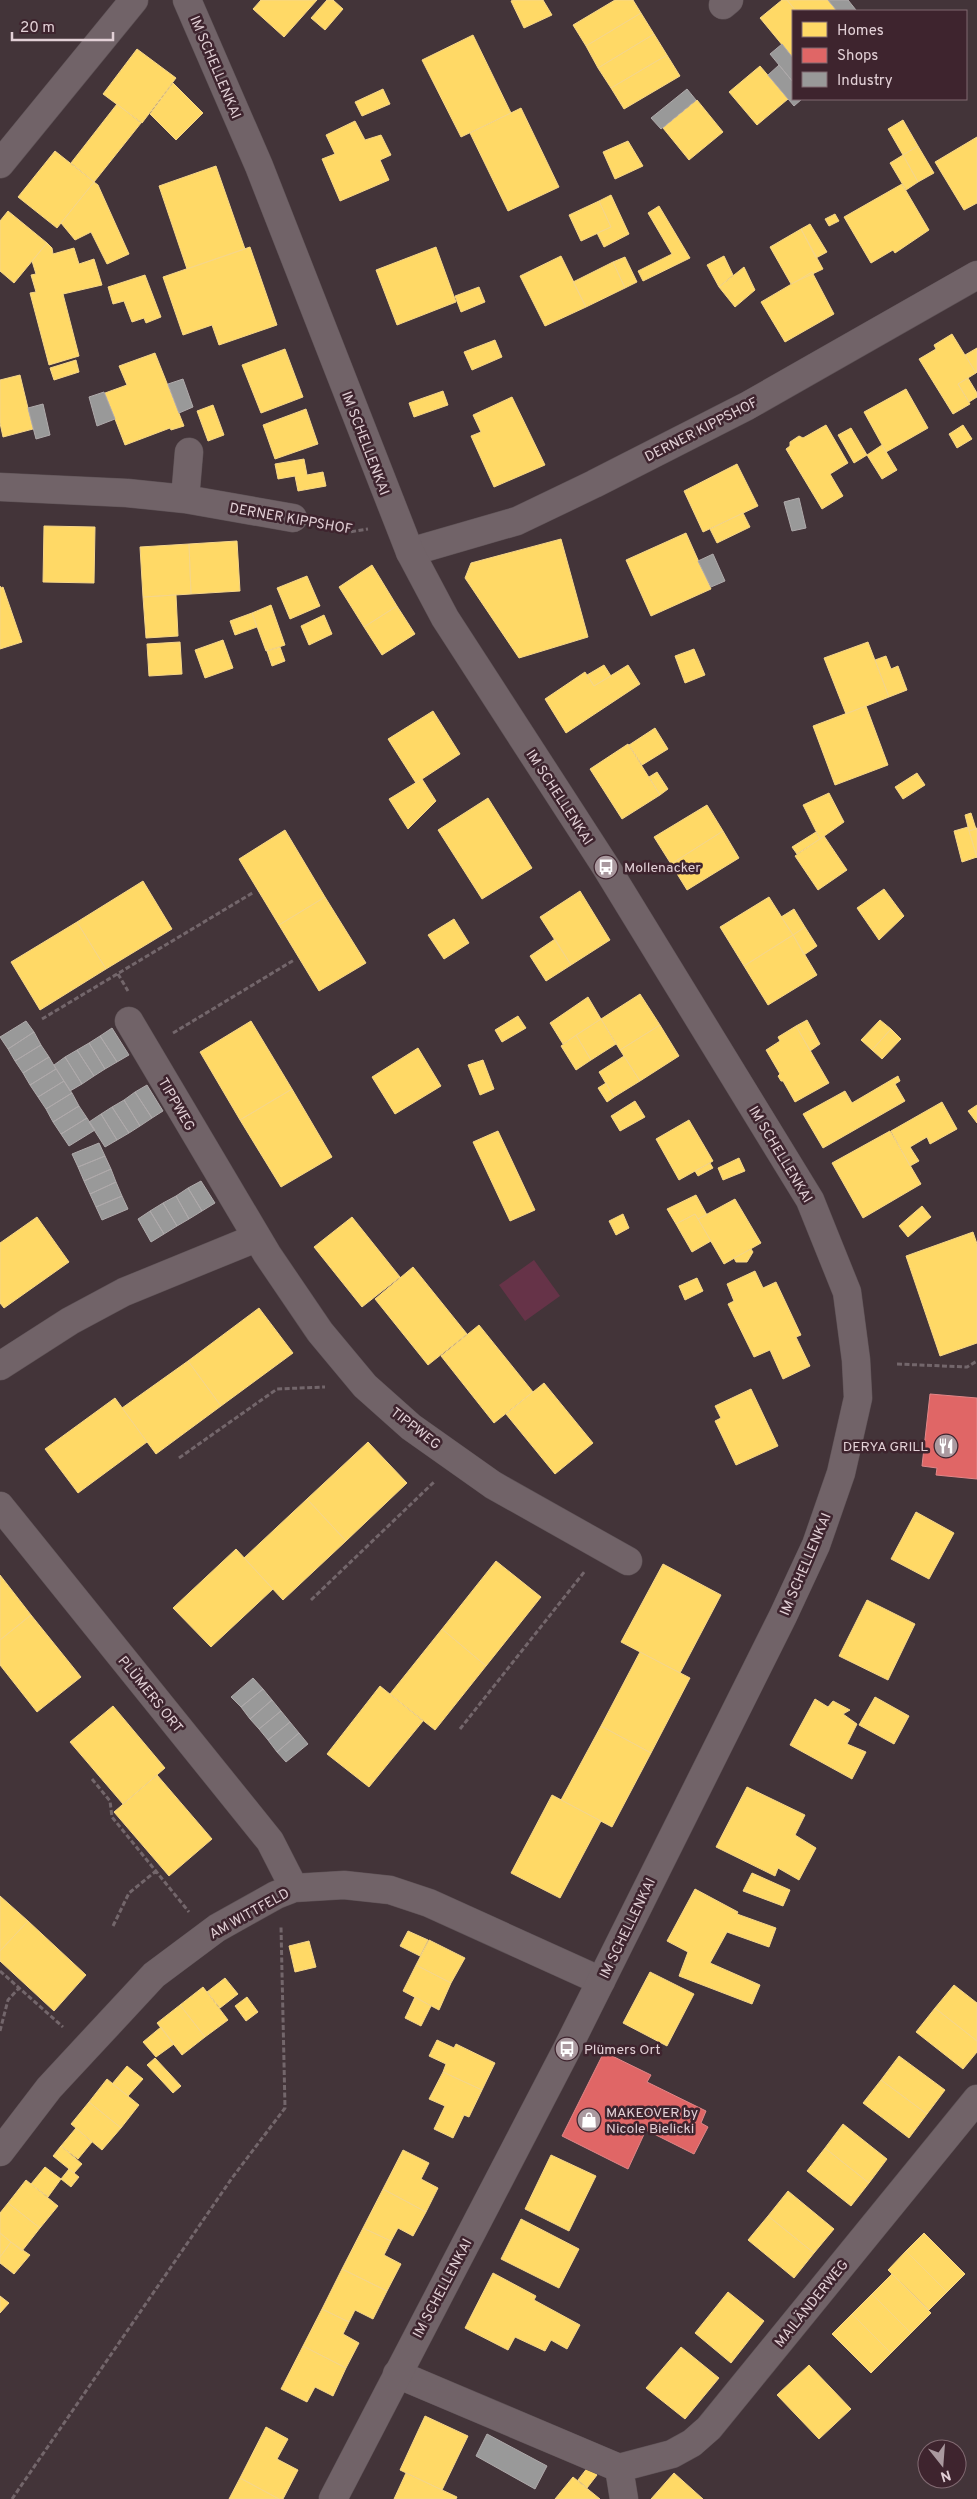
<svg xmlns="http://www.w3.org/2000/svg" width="977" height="2499" viewBox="0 0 977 2499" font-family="Overpass,sans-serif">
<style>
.green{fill:#663348}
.homes{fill:#ffd966;stroke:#f6d688}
.shops{fill:#e06666;stroke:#e18688}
.industry{fill:#999;stroke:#afaaab}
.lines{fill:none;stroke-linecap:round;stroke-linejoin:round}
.minor-casing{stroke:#5e5256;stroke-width:29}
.tertiary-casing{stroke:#5e5256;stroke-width:29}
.path{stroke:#73666b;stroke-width:3;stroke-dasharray:5 2.5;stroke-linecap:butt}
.minor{stroke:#716368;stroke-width:28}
.tertiary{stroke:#716368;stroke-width:28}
.labels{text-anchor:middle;stroke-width:5;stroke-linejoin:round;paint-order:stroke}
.street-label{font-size:14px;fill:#e2d0d6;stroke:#3e242e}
.poi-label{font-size:14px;fill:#e2d0d6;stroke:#3e242e;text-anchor:start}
</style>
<rect width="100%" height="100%" fill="#433439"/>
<path class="green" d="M534,1260l26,36 -35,25 -26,-36z"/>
<path class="homes" d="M261,0h56l-33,37 -31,-28z
M327,0h6l10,9 -18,21 -14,-12z
M513,0h30l9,15 -28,13 -13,-27z
M615,0h18l8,13 -55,33 -13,-21z
M782,0h5l9,11h-3v47l-33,-40z
M787,0h41l9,11h-41z
M641,13l13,21 -56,34 -12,-22z
M654,34l13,21 -56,33 -13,-20z
M473,35l38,78 -50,24 -39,-77z
M137,49l39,29 -34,45 -39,-29z
M667,55l13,21 -56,33 -13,-21z
M760,66l28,33 -31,26 -28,-33z
M173,83l30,30 -27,27 -26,-26z
M383,89l7,15 -28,12 -7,-14z
M697,100l26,32 -34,28 -26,-32z
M117,104l24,19 -47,59 -23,-19z
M521,108l38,79 -51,24 -38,-78z
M903,120l15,26 -15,9 -15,-26z
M355,121l10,19 16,-5 10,20 -11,5 9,20 -49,21 -18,-42 13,-5 -9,-19z
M977,137v66l-13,7 -29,-48z
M628,141l15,25 -28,13 -12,-27z
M918,146l16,27 -16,9 -15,-27z
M55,151l39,31 -37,46 -39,-31z
M903,155l15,27 -12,8 -16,-27z
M216,166l29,83 -58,20 -28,-83z
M94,182l4,3 31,69 -22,10 -16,-32 -16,8 -14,-17z
M902,184l27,46 -34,23 -2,-3 -22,13 -27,-46z
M611,195l18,39 -25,13 -7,-14 14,-6 -12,-26z
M599,201l12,26 -30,14 -12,-26z
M659,206l31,52 -47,23 -5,-10 34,-17 -24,-41z
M8,211l39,32 -33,40 -14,-12v-50z
M835,214l4,7 -10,5 -4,-7z
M810,224l17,28 -11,6 -15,-29z
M801,229l22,40 -32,15 -21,-37z
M47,243l5,5 1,6 21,-6 5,16 15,-5 8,26 -39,9 16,62 -30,9 -19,-72 6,-1 -5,-17 5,-1 -4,-13z
M250,247l27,78 -58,20 -7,-20 -29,10 -20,-58z
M436,247l20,55 -59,23 -21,-55z
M561,256l25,51 -41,19 -25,-50z
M724,256l9,19 -14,12 -12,-22z
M625,257l12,25 -12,6 -12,-26z
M613,262l12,26 -39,19 -13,-25z
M744,267l11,23 -20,17 -16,-20z
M812,272l22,42 -49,28 -24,-40z
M145,275l16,42 -15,6 -2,-5 -12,4 -8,-21 -11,3 -5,-17z
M479,287l6,15 -24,10 -6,-16z
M952,334l24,39 -18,11 12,20 -17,10 -34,-55 17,-10 -2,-4z
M495,340l7,17 -30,13 -8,-18z
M977,348v24l-1,1 -11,-18z
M285,349l18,48 -42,16 -19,-48z
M155,353l29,73 -13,4 -1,-2 -45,17 -20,-52 22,-8 -8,-19z
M76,360l3,12 -25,8 -4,-12z
M20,375l13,54 -30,8 -3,-14v-43z
M968,378l9,15v4l-8,5 -11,-18z
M906,389l22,39 -42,24 -22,-40z
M443,391l5,14 -34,12 -5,-14z
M512,397l33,68 -51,22 -23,-51 10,-4 -8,-17z
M213,405l11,30 -16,6 -11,-30z
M306,409l12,35 -43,15 -12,-34z
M826,425l22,38 -18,11 13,22 -21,13 -36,-60 4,-3v-4l9,-6 4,2z
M963,425l9,14 -15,9 -8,-14z
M851,428l16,27 -13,8 -16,-28z
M882,445l15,25 -15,9 -15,-24z
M304,459l3,16 16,-3 3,14 -28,5 -3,-15 -17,3 -3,-15z
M737,464l21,42 -55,26 -19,-41z
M743,513l7,14 -33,16 -7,-14z
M44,526l51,1 -1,56 -51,-1z
M686,533l25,56 -60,27 -25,-56z
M561,539l27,98 -69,21 -54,-80 6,-15z
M237,541l3,50 -49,3 -2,-50z
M189,544l2,50 -48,3 -3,-50z
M372,565l25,41 -33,21 -25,-40z
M307,576l13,30 -30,13 -13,-31z
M0,586l1,2 2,-1 19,55 -22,7z
M176,595l2,41 -32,2 -3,-41z
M271,605l14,40 -19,6 -14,-38z
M397,606l18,28 -33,21 -18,-28z
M252,613l5,14 -22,8 -5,-14z
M324,615l8,19 -23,11 -8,-19z
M223,640l10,28 -28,10 -10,-28z
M180,642l2,32 -33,2 -2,-32z
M868,642l21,55 -43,17 -22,-56z
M280,647l5,14 -13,5 -5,-15z
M694,649l11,26 -20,8 -10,-27z
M886,656l5,13 7,-3 9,24 -18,7 -14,-37z
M604,665l7,11 -17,10 -7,-11z
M628,665l12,19 -74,49 -21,-34 40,-27 9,14z
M866,706l22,59 -53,20 -22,-59z
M433,711l27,43 -44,29 -28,-44z
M655,728l13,21 -26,16 -13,-20z
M628,744l32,51 -38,24 -32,-50z
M657,772l11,17 -8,6 -11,-18z
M917,773l8,12 -22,14 -8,-12z
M422,779l14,22 -28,28 -19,-30z
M829,793l15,29 -24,17 -17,-34z
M488,798l44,70 -50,31 -44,-69z
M707,805l16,26 -52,33 -17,-27z
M971,813l5,16 -7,2 -4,-16z
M968,827l9,30 -15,5 -8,-31z
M977,828v30l-8,-27z
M285,830l40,67 -46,28 -40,-66z
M723,831l16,27 -52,32 -16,-26z
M816,832l4,7 -23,15 -5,-7z
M824,836l23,34 -29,20 -23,-34z
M143,881l29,48 -66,40 -29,-47z
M884,889l20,27 -25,24 -22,-32z
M580,891l30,49 -39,25 -31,-48z
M325,897l41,66 -47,28 -40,-66z
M769,897l24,38 -49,31 -24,-39z
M794,909l11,18 -12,8 -12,-18z
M454,919l15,24 -25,16 -16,-24z
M77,922l29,47 -66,41 -29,-48z
M805,927l12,19 -13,9 -11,-20z
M793,935l24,40 -49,30 -24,-39z
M555,939l16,26 -25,16 -16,-25z
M640,994l20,31 -40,25 -19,-31z
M588,997l13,22 -38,25 -13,-21z
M518,1016l8,12 -24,14 -7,-12z
M601,1019l15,25 -25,16 -15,-25z
M807,1020l13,24 -10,7 -14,-25z
M880,1020l11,9 -19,21 -11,-10z
M251,1021l41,68 -52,31 -40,-68z
M660,1025l19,31 -39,25 -20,-31z
M796,1026l33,57 -34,19 -12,-21h-2l-3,-5 2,-2 -14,-24 14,-9 -2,-4z
M891,1029l10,10 -19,20 -10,-9z
M576,1035l15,25 -15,10 -15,-24z
M418,1048l23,38 -46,28 -23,-37z
M624,1056l16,25 -26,16 -15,-25z
M483,1060l11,29 -14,6 -12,-30z
M898,1076l2,5 -5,3 10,17 -82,47 -20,-34 42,-23 7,12z
M606,1083l8,14 -7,5 -9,-14z
M292,1089l40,68 -51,30 -41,-67z
M635,1101l10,16 -25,14 -9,-15z
M942,1102l15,27 -27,15 -3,-7 -17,10 9,14 -9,5 -19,-35z
M977,1105v18l-9,-12z
M689,1120l24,41 -34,19 -23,-41z
M498,1131l37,79 -25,11 -37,-79z
M890,1131l31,53 -58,34 -31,-55z
M739,1158l6,13 -22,9 -5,-12z
M710,1163l3,5 -15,8 -3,-5z
M696,1195l11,20 -9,4 -3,-5 -19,10 -9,-15z
M735,1199l26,44 -37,21 -26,-45z
M922,1206l9,11 -23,20 -9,-11z
M623,1214l6,14 -13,7 -7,-14z
M695,1214l16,27 -19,11 -16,-28z
M37,1217l32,45 -65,46 -4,-5v-60z
M352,1217l48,60 -38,30 -48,-60z
M973,1232l4,12v99l-37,13 -34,-100z
M751,1249l2,3 -6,10h-11l-2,-4z
M413,1267l54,67 -39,31 -53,-66z
M755,1271l8,17 13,-6 25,53 -5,2 14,29 -27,13 -13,-29 -16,7 -26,-53 6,-3 -7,-17z
M697,1278l6,13 -18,9 -6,-14z
M259,1308l34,45 -72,53 -33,-45z
M479,1325l54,67 -39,31 -53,-67z
M188,1361l33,45 -65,48 -34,-46z
M544,1383l49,60 -38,31 -49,-60z
M751,1389l27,57 -42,19 -21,-44 6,-3 -6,-12z
M115,1398l32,44 -69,51 -33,-44z
M368,1442l39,41 -61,58 -39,-42z
M307,1499l39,42 -63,59 -39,-42z
M916,1512l38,21 -25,46 -38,-20z
M236,1549l37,40 -62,58 -38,-39z
M496,1561l45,36 -55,69 -44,-37z
M663,1564l58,31 -41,78 -59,-31z
M0,1575l31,40 -31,25z
M867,1600l48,24 -27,56 -49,-24z
M31,1615l50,62 -44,35 -37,-47v-25z
M442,1629l44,37 -51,64 -45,-36z
M640,1652l50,26 -39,75 -50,-27z
M380,1686l43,35 -54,66 -42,-33z
M875,1697l34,19 -15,28 -35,-19z
M815,1699l13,8 5,-6 17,9 -7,4 14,10 -10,20 19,8 -14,27 -62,-34z
M113,1706l52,62 -42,36 -53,-62z
M601,1726l50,27 -39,74 -51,-27z
M157,1775l55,64 -43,37 -55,-64z
M747,1787l58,28 -10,20 21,13 -17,32 -21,-12 -3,8 -59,-29z
M552,1795l49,26 -41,77 -49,-25z
M752,1873l38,17 -7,16 -40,-15z
M695,1889l43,23 -1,2 39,14 -7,19 -42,-15 -17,31 50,22 -8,19 -73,-28 9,-24 -21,-11z
M0,1896l28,25 -28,30z
M28,1921l58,54 -32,36 -54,-50v-10z
M408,1931l20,9 -8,16 -20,-10z
M429,1940l36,18 -14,25 -35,-18z
M309,1941l7,26 -21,5 -6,-26z
M416,1965l35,18 -12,27 -36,-19z
M650,1972l44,22 -27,52 -44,-23z
M225,1978l13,16 -18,14 -13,-16z
M954,1985l23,18v38l-42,-33z
M203,1987l25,33 -23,17 -25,-32z
M247,1997l11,15 -12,9 -11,-15z
M415,1997l16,9 -10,20 -16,-8z
M180,2005l25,32 -23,18 -25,-32z
M935,2008l42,33v11l-14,17 -47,-37z
M161,2027l13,17 -18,13 -13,-15z
M437,2040l17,8 2,-4 39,19 -13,27 -39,-18 3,-8 -17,-8z
M899,2056l46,34 -18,24 -46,-34z
M155,2058l26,28 -8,7 -26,-28z
M127,2066l16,13 -15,17 -16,-12z
M443,2072l39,18 -13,27 -5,-2 -11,23 -19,-9 11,-23 -16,-7z
M107,2079l32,26 -18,23 -32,-26z
M881,2080l46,34 -18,24 -46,-35z
M89,2102l32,26 -19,22 -31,-26z
M843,2124l44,35 -18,24 -44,-35z
M76,2128l16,14 -14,17 -17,-13z
M61,2146l21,18 -8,9 -21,-17z
M825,2148l44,35 -18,23 -44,-35z
M403,2150l26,13 -8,16 17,9 -12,24 -43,-23z
M551,2155l45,21 -27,55 -44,-22z
M45,2167l16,12 -13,18 -17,-13z
M69,2169l10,8 -8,10 -10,-8z
M26,2180l32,26 -18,22 -32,-25z
M383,2189l43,23 -13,24 -15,-8 -7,13 -28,-13z
M788,2191l46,38 -20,24 -46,-37z
M8,2203l32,25 -18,23 -22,-18v-20z
M768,2216l46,37 -20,25 -46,-38z
M521,2219l58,30 -20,39 -58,-29z
M363,2228l28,13 -7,14 17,9 -14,27 -45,-22z
M0,2233l11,9 -11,15z
M924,2233l41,41 -18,18 -41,-41z
M11,2242l19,13 -16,19 -14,-11v-6z
M906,2251l41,41 -18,18 -41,-40z
M342,2269l45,22 -14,28 -18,-9 -6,12 -27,-13z
M493,2273l43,23 -2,4 46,25 -13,24 -16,-9 -6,11 -30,-14 -7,13 -43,-22z
M892,2274l39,39 -20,20 -39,-39z
M728,2292l36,29 -33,42 -36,-30z
M872,2294l39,39 -20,20 -39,-39z
M0,2296l9,7 -9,10z
M322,2309l27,13 -6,12 16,9 -13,25 -43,-22z
M852,2314l39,39 -20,20 -39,-39z
M303,2346l43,22 -13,28 -18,-9 -8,15 -26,-13z
M681,2347l38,31 -34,41 -39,-31z
M809,2365l42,44 -32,30 -42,-44z
M425,2416l43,20 -26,54 -42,-20z
M266,2427l22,12 -11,20 21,11 -15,29h-4l-39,-21z
M588,2467l9,8 -10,13 -9,-8z
M406,2473l51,24 -1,2h-62z
M674,2473l29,26h-52z
M573,2477l27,22h-45z
M240,2478l39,21h-50z"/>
<path class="shops" d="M930,1394l47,4v81l-41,-4 1,-7 -15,-2z
M604,2052l47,23 -4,7 59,29 -5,12 7,4 -14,27 -48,-24 -18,39 -66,-33z"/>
<path class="industry" d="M828,0h20l8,10 -19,1z
M782,44l11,14v24l-23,-28z
M779,65l14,17v17h9l-8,7 -26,-31z
M687,89l9,11 -35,29 -10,-11z
M183,379l10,28 -14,6 -11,-29z
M104,392l11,27 -18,7 -8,-29z
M43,404l7,31 -14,4 -8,-31z
M799,498l7,30 -14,3 -8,-29z
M713,554l12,27 -14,6 -13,-26z
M26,1021l8,11 -26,17 -8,-12z
M112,1028l17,27 -12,7 -17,-26z
M34,1032l7,13 -26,16 -7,-12z
M100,1036l17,26 -12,7 -16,-26z
M89,1043l16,26 -11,7 -17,-26z
M41,1045l8,12 -26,16 -8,-12z
M77,1050l17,26 -12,8 -17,-27z
M49,1057l7,12 -26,16 -7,-12z
M65,1057l17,27 -12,7 -16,-26z
M56,1069l8,12 -26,16 -8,-12z
M64,1081l8,12 -26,16 -8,-12z
M147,1085l16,26 -11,7 -17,-26z
M135,1092l17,26 -12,8 -16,-26z
M72,1093l7,13 -26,16 -7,-13z
M124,1100l16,26 -11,7 -17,-26z
M79,1106l8,12 -26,16 -8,-12z
M112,1107l17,26 -12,7 -16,-26z
M101,1114l16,26 -12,7 -16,-25z
M87,1118l8,12 -26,16 -8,-12z
M99,1143l6,13 -27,11 -6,-13z
M105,1156l6,13 -27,12 -6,-14z
M111,1169l5,13 -26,12 -6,-13z
M201,1181l14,22 -13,8 -14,-23z
M116,1182l6,14 -26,11 -6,-13z
M188,1188l14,23 -13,8 -13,-23z
M122,1196l6,13 -26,11 -6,-13z
M176,1196l13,23 -12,7 -14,-23z
M163,1203l14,23 -13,8 -14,-23z
M150,1211l14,23 -13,8 -13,-23z
M253,1678l10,11 -22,18 -10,-10z
M263,1689l9,11 -22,19 -9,-12z
M272,1700l9,11 -22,18 -9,-10z
M281,1711l9,11 -22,18 -9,-11z
M290,1722l9,11 -22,19 -9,-12z
M299,1733l9,11 -22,18 -9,-10z
M487,2434l60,32 -12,23 -59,-33z"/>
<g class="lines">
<g class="minor-casing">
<path id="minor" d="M723,5l6,-5
M0,164l134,-164
M0,487l127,6 58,6 108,19
M185,499l4,-47
M410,552l107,-31 77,-37 153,-78 230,-131
M129,1021l138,233 53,78 45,54 46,41 82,58 135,76
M0,1366l70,-45 54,-29 132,-54
M0,1506l270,335 24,47
M0,2152l49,-64 105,-113 63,-47 59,-33 18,-7 50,-3 46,5 39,13 172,78
M397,2374l222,94 53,-14 20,-11 17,-15 268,-329
M619,2468l5,31"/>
</g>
<g class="tertiary-casing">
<path id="tertiary" d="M187,0l72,166 151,386 35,66 161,249 204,333 37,92 9,68 2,38 -17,75 -25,72 -33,71 -216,433 -234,450"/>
</g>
<path class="path" d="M322,525l27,7 19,-3
M118,974l10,17
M42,1019l212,-127
M173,1033l121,-73
M897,1364l70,3 10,-6
M179,1458l98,-69 48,-2
M311,1600l123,-118
M460,1729l125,-158
M92,1779l18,22 2,16 77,95
M113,1926l16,-33 27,-22
M0,1971l63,56
M0,2031l8,-31 11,-12
M12,2499l220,-321 53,-70 -4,-181"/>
<use href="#minor" class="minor"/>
<use href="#tertiary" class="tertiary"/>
</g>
<defs>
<g id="bus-disc" transform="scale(1.25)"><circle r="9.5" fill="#aa999f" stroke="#3e242e"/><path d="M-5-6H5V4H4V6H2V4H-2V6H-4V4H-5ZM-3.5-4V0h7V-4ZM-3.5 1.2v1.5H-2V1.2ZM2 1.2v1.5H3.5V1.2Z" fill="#fff"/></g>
<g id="restaurant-disc" transform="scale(1.25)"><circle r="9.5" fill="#aa999f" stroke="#3e242e"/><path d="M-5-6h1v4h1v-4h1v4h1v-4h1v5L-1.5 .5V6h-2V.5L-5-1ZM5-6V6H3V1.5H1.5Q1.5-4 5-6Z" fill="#fff"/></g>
<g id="shop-disc" transform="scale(1.25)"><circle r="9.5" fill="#aa999f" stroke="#3e242e"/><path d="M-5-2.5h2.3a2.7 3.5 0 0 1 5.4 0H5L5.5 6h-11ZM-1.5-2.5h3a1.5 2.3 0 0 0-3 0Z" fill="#fff"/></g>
</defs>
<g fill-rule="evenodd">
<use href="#bus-disc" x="606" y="867"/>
<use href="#restaurant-disc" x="946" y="1446"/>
<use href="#bus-disc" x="567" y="2049"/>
<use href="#shop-disc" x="589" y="2120"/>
</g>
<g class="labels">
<g class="street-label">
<text transform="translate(216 67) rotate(67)" y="5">IM SCHELLENKAI</text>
<text transform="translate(701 429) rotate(-27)" y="5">DERNER KIPPSHOF</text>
<text transform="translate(366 443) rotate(69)" y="5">IM SCHELLENKAI</text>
<text transform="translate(291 518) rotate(10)" y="5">DERNER KIPPSHOF</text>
<text transform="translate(560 797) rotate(57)" y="5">IM SCHELLENKAI</text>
<text transform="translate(177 1104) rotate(60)" y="5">TIPPWEG</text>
<text transform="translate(781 1154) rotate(59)" y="5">IM SCHELLENKAI</text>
<text transform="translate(416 1428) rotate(38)" y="5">TIPPWEG</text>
<text transform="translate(805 1564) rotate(-67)" y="5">IM SCHELLENKAI</text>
<text transform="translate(151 1694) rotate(51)" y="5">PLÜMERS ORT</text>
<text transform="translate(249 1913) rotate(-29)" y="5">AM WITTFELD</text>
<text transform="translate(627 1928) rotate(-64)" y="5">IM SCHELLENKAI</text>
<text transform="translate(442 2288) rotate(-62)" y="5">IM SCHELLENKAI</text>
<text transform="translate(811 2303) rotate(-51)" y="5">MAILÄNDERWEG</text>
</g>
<g class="poi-label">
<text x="624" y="872">Mollenacker</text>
<text x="928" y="1451" text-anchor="end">DERYA GRILL</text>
<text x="584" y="2054">Plümers Ort</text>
<text x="606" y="2117">MAKEOVER by<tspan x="606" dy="16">Nicole Bielicki</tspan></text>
</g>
</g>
<rect x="792" y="10" width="175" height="90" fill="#3e242e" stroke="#806971"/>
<rect x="802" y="22" width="25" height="15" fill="#ffd966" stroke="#806971"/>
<text x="837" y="35" font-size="15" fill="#e2d0d6">Homes</text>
<rect x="802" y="48" width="25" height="15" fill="#e06666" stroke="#806971"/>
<text x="837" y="60" font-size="15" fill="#e2d0d6">Shops</text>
<rect x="802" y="72" width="25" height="15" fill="#999999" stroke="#806971"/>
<text x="837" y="85" font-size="15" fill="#e2d0d6">Industry</text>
<g transform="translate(942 2464) rotate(163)"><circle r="24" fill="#3e242e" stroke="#806971"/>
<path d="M0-4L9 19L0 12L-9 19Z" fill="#aa999f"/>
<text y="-8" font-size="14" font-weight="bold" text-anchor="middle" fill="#e2d0d6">N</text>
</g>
<path d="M12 32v8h101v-8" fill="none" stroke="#e2d0d6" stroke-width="2.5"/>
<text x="20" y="32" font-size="15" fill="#e2d0d6" stroke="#3e242e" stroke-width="4" paint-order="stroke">20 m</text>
</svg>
